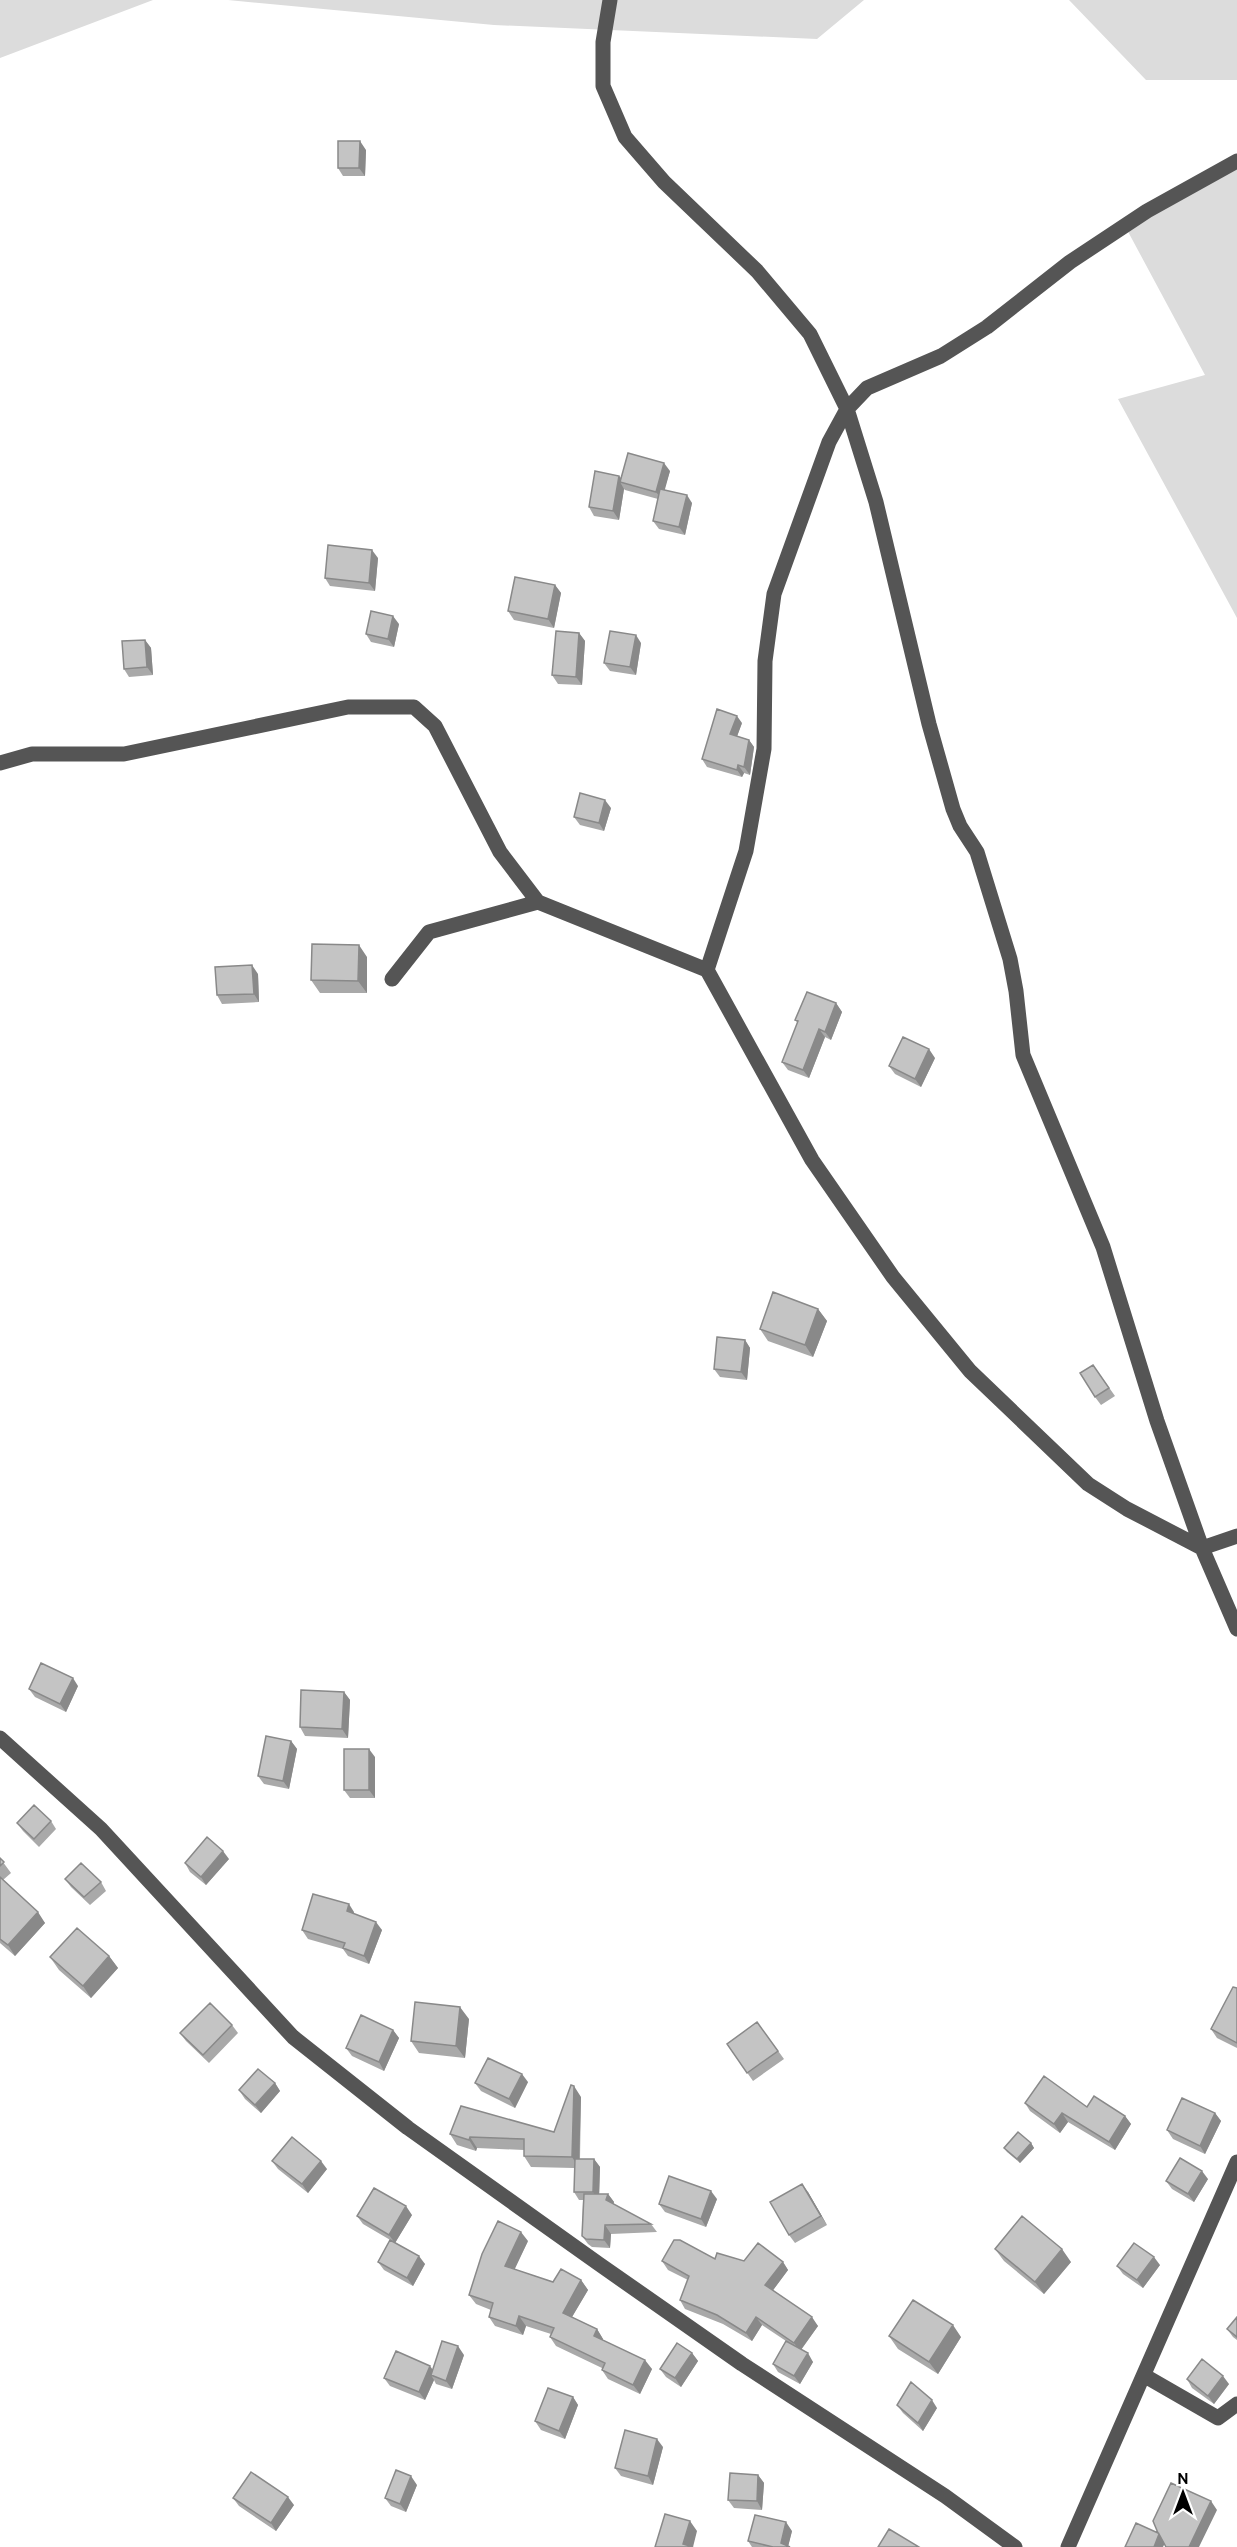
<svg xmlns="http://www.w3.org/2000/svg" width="1237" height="2547" viewBox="0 0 1237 2547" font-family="Cabin,sans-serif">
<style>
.green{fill:#dcdcdc}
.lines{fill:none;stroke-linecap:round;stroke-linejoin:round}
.minor{stroke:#555;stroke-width:15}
.wall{fill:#a9a9a9}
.shaded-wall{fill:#898989}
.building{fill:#c4c4c4;stroke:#898989;stroke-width:1.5}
</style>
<rect width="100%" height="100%" fill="#fff"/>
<path class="green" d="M0,0h153l-153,58z
M228,0h636l-47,39 -323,-14z
M1069,0h168v80h-91z
M1237,167v451l-119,-219 87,-24 -80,-149z"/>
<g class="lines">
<path class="minor" d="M610,0l-7,42v44l22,51 39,45 93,89 53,63 37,75 29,93 53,222 24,85 7,17 17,26 33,107 6,32 7,64 80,192 54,174 45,127 35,81
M0,763l32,-9h92l224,-47h66l21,19 65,126 38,50 169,68 105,190 81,117 77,94 118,113 39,25 75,39 35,-12
M707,970l39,-119 18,-102 1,-88 9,-67 55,-152 18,-33 20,-21 74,-32 46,-29 83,-65 77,-51 90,-50
M392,979l37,-47 109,-30
M0,1738l101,91 192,208 115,91 191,136 143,100 203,132 70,51
M1145,2376l73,42 19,-14
M1068,2547l169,-385"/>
</g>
<path class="wall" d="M366,150l-1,26h-22l-5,-8z
M670,471l-6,19 28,13 -7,32 -26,-6 -6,-8 5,-22 -33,-9 -1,-1 -5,31 -25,-4 -5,-9 30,-31 2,2z
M378,558l-3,33 -45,-5 -5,-8z
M555,585l6,8 -7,35 -40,-8 -6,-9z
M399,624l-5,23 -23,-5 -5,-8z
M579,633l6,8 -3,44 -24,-1 -6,-9z
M145,640l6,8 2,27 -24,2 -5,-8z
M641,643l-5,32 -26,-4 -6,-8z
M742,723l-5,13 12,4 5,7 -4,28 -6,-2 -2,4 -35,-10 -5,-8z
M611,808l-7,23 -24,-6 -6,-8z
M367,957v36h-47l-9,-13z
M258,974l1,28 -37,2 -5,-9z
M836,1003l6,9 -11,28 -6,-3 -16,41 -21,-8 -6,-8 16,-39 -3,-3z
M935,1058l-14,29 -26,-13 -6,-8z
M818,1309l9,12 -14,36 -45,-16 -8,-12z
M745,1340l5,8 -3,32 -27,-3 -6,-8z
M1093,1365l22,31 -14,9 -6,-8z
M78,1686l-12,26 -31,-15 -6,-8z
M344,1692l6,8 -2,38 -43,-2 -5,-9z
M291,1741l6,8 -8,40 -25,-5 -6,-8z
M375,1757v41h-25l-6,-8z
M51,1821l5,8 -17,18 -16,-16 -6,-8z
M0,1858l11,15 -8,7 42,43 -30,33 -15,-13z
M229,1859l-23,26 -16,-13 -5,-9z
M65,1879l36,3 5,9 -16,14 -19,-18z
M354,1912v2l28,16 -13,34 -21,-8 -5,-7 -35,-10 -6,-9z
M109,1956l9,12 -27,30 -32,-28 -9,-13z
M1237,1988v60l-20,-10 -6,-9z
M469,2019l-4,39 -46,-5 -8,-12z
M757,2022l27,37 -31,22 -26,-37z
M232,2025l6,8 -29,30 -23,-22 -6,-8z
M393,2030l6,8 -15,33 -32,-15 -6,-8z
M528,2082l-13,26 -34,-17 -6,-8z
M275,2083l5,8 -19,22 -16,-14 -6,-9z
M581,2097l-1,62h14l6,8 -1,27h9l6,8 -1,2 38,20 6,8 -46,2 -1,14 -18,-1 -4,-3 -6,-8 1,-36h-4l-5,-8v-24l-43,-1 -7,-11v-6l-47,-2 -1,3 -19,-6 -7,-11 104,-2z
M1025,2103l62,4 38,9 6,8 -16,26 -47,-28 -8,11 -30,-22z
M1215,2113l6,8 -16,33 -32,-15 -6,-9z
M1031,2143l3,5 -14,15 -13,-11 -3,-4z
M272,2161l55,8 -19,24 -30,-24z
M1208,2179l-14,23 -22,-13 -6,-8z
M808,2192l19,33 -32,18 -6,-8z
M717,2199l-11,28 -41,-15 -6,-8z
M412,2215l-17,28 30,21 -12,22 -29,-16 -6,-8 14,-21 -29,-17 -6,-8z
M528,2241l-14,28 39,13 28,-2 7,10 -16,27 25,12 6,10v1l49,29 -12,25 -32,-15 -6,-9v-2l-46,-22 -6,-9 1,-3 -25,-8 -3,9 -28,-9 -6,-9 2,-7 -15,-6 -7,-9z
M995,2249l76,13 -27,32 -40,-33z
M715,2259l29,2 39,1 5,8 -15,20 45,36 -17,24 12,12 -13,22 -22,-12 -5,-8 13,-23 -24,-16 -10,16 -29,-17 -38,-15 -5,-9 8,-20 -20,-10 -6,-9z
M1160,2265l-17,23 -20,-14 -6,-8z
M1237,2317v23l-4,-3 -6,-8z
M889,2336l72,1 -23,37 -40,-25z
M692,2353l6,8 -17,26 -15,-10 -6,-8z
M464,2355l-12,34 -16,-5 -2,-4 -9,20 -35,-14 -6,-8 49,-9z
M1187,2379l42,5 -15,20 -22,-16z
M573,2397l5,8 -13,34 -24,-9 -6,-9z
M897,2405l40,3 -14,23 -20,-18z
M663,2447l-10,38 -32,-9 -6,-8z
M758,2475l6,8 -2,27 -28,-2 -6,-8z
M417,2485l-11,27 -15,-6 -6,-8z
M233,2498l61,7 -18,26 -37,-25z
M792,2531l-4,15 2,1h-38l-4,-6z"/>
<path class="shaded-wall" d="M360,141l6,9 -1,26 -6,-8z
M664,463l6,8 -8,29 -6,-8z
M619,476l6,7 -5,-1 4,7 -5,31 -6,-9z
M687,495l5,8 -7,32 -6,-8z
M372,550l6,8 -3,33 -6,-8z
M555,585l6,8 -7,35 -6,-9z
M393,616l6,8 -5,23 -6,-8z
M579,633l6,8 -3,44 -6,-8z
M636,635l5,8 -5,32 -6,-8z
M145,640l6,8 2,27 -6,-8z
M737,716l5,7 -7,19 -5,-8z
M749,740l5,7 -4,28 -6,-8z
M738,765l6,8 -2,4 -5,-7z
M605,800l6,8 -7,23 -5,-8z
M359,945l8,12v36l-9,-12z
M252,965l6,9 1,28 -5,-8z
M836,1003l6,9 -11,28 -6,-8z
M819,1029l6,8 -16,41 -6,-8z
M929,1049l6,9 -14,29 -6,-8z
M818,1309l9,12 -14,36 -8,-12z
M745,1340l5,8 -3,32 -6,-8z
M73,1678l5,8 -12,26 -6,-8z
M344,1692l6,8 -2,38 -6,-9z
M291,1741l6,8 -8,40 -6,-8z
M369,1749l6,8v41l-6,-8z
M223,1851l6,8 -23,26 -5,-8z
M349,1904l5,8 -2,7 -5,-8z
M38,1912l7,11 -30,33 -7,-11z
M376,1922l6,8 -13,34 -5,-8z
M109,1956l9,12 -27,30 -8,-12z
M460,2007l9,12 -4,39 -9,-12z
M393,2030l6,8 -15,33 -5,-9z
M522,2074l6,8 -13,26 -6,-9z
M275,2083l5,8 -19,22 -6,-8z
M574,2086l7,11 -2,71 -7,-11z
M1062,2113l6,9 -8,11 -6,-9z
M1215,2113l6,8 -16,33 -5,-8z
M1125,2116l6,8 -16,26 -6,-8z
M470,2137l7,11 -1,3 -7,-11z
M1031,2143l3,5 -14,15 -3,-4z
M594,2159l6,8 -1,34 -6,-9z
M321,2161l6,8 -19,24 -6,-9z
M1202,2171l6,8 -14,23 -6,-8z
M802,2184l6,8 19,33 -6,-9z
M711,2191l6,8 -11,28 -5,-8z
M608,2194l6,8 -2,6 -6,-8z
M406,2206l6,9 -17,28 -6,-8z
M605,2225l6,9 -1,14 -6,-8z
M521,2232l7,9 -16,34 -7,-9z
M1062,2249l9,13 -27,32 -9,-12z
M419,2256l6,8 -12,22 -6,-8z
M1154,2257l6,8 -17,23 -6,-8z
M783,2262l5,8 -17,23 -6,-8z
M581,2280l7,10 -19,32 -6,-9z
M519,2316l7,10 -3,9 -7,-9z
M756,2317l6,8 -10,16 -6,-8z
M812,2317l6,9 -18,25 -6,-8z
M953,2325l8,12 -23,37 -9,-12z
M597,2329l6,10 -3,6 -6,-9z
M458,2346l6,9 -12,34 -6,-8z
M692,2353l6,8 -17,26 -6,-9z
M808,2353l5,9 -13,22 -6,-8z
M645,2360l7,9 -12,25 -7,-9z
M430,2366l6,8 -5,1 3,5 -9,20 -6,-8z
M1223,2376l6,8 -15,20 -6,-8z
M573,2397l5,8 -13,34 -6,-8z
M932,2400l5,8 -14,23 -5,-8z
M657,2439l6,8 -10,38 -5,-9z
M758,2475l6,8 -2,27 -5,-9z
M411,2476l6,9 -11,27 -6,-8z
M288,2497l6,8 -18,26 -5,-8z
M1211,2501l6,9 -18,37h-10z
M690,2521l7,10 -4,16 -10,-3z
M786,2522l6,9 -4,16 -7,-4z
M1159,2534l6,9 -2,4h-9z"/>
<path class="building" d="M338,141h22l-1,27h-21z
M628,453l36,10 -8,29 -36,-10z
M595,471l24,5 -6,35 -24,-4z
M660,489l27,6 -8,32 -26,-6z
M328,545l44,5 -3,33 -44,-5z
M515,577l40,8 -7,34 -40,-8z
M371,611l22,5 -5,23 -22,-5z
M556,631l23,2 -3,44 -24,-2z
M610,631l26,4 -6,32 -26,-4z
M145,640l2,27 -23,2 -2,-28z
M717,709l20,7 -7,18 19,6 -5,27 -6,-2 -1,5 -35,-11z
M580,793l25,7 -6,23 -25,-6z
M312,944l47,1 -1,36 -47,-1z
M252,965l2,29 -37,1 -2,-28z
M807,992l29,11 -11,29 -6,-3 -16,41 -21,-8 16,-41 -3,-1z
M903,1037l26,12 -14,30 -26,-13z
M773,1292l45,17 -13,36 -45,-16z
M717,1337l28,3 -4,32 -27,-3z
M1093,1365l16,23 -14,9 -15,-24z
M41,1663l32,15 -13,26 -31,-15z
M301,1690l43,2 -2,37 -42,-2z
M266,1736l25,5 -8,40 -25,-5z
M344,1749h25v41h-25z
M34,1805l17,16 -17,18 -17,-16z
M207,1837l16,14 -22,26 -16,-14z
M0,1858l4,4 -4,4z
M81,1863l20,19 -17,15 -19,-18z
M0,1877l38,35 -30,33 -8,-6z
M313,1894l36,10 -2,7 29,11 -12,34 -21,-8 2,-5 -43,-13z
M77,1928l32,28 -26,30 -33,-29z
M1233,1987l4,1v55l-26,-14z
M415,2002l45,5 -4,39 -45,-5z
M210,2003l22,22 -29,30 -23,-22z
M361,2015l32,15 -14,32 -33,-14z
M757,2022l21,29 -31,22 -20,-29z
M488,2058l34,16 -13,25 -34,-16z
M258,2069l17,14 -20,22 -16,-15z
M1044,2076l43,31 7,-11 31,20 -16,26 -47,-29 -8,11 -29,-21z
M571,2085l3,1 -2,71 -48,-1v-17l-54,-2 -1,3 -19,-6 11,-28 93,26z
M1182,2098l33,15 -15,33 -33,-16z
M1018,2132l13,11 -14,16 -13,-11z
M292,2137l29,24 -19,23 -30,-23z
M1180,2158l22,13 -14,23 -22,-13z
M575,2159h19l-1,33h-19z
M669,2176l42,15 -10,28 -42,-15z
M802,2184l19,32 -32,19 -19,-33z
M374,2188l32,18 -17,29 -32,-19z
M584,2194h24l-2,6 45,24 -46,1 -1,15 -18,-1 -4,-3z
M1022,2216l40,33 -27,33 -40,-33z
M498,2221l23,11 -16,34 48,16 8,-13 20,11 -18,33 34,16 -3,7 51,24 -12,25 -31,-15 3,-7 -55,-26 4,-9 -35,-12 -3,10 -27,-9 4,-14 -24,-8 13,-41z
M390,2240l29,16 -12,22 -29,-16z
M674,2240h6l35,19 2,-6 27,8 14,-18 25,19 -18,23 47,32 -18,26 -38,-26 -10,16 -29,-18 -37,-15 9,-24 -27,-15z
M1134,2243l20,14 -17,23 -20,-14z
M913,2300l40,25 -24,37 -40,-26z
M1237,2317v20l-10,-8z
M442,2341l16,5 -12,35 -15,-6z
M786,2341l22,12 -14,23 -21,-12z
M677,2343l15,10 -17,25 -15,-9z
M396,2351l34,15 -11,26 -35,-14z
M1202,2359l21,17 -15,20 -21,-17z
M911,2382l21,18 -14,23 -21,-18z
M548,2388l25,9 -14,34 -24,-10z
M625,2430l32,9 -9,37 -33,-8z
M396,2470l15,6 -11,28 -15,-6z
M251,2472l37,25 -17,26 -38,-25z
M730,2473l28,2 -1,26 -29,-1z
M1171,2483l40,18 -22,46h-23l-7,-13 -5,13h-29l11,-24 22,10 -5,-12z
M665,2514l25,7 -7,23 10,3h-38z
M755,2515l31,7 -5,21 9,4h-17l-25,-6z
M889,2529l30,18h-41z"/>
<g transform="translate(1183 2493)" stroke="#ffffff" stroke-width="4.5" paint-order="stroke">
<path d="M0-4.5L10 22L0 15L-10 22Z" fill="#000000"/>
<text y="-9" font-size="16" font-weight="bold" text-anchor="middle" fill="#000000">N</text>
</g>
</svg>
